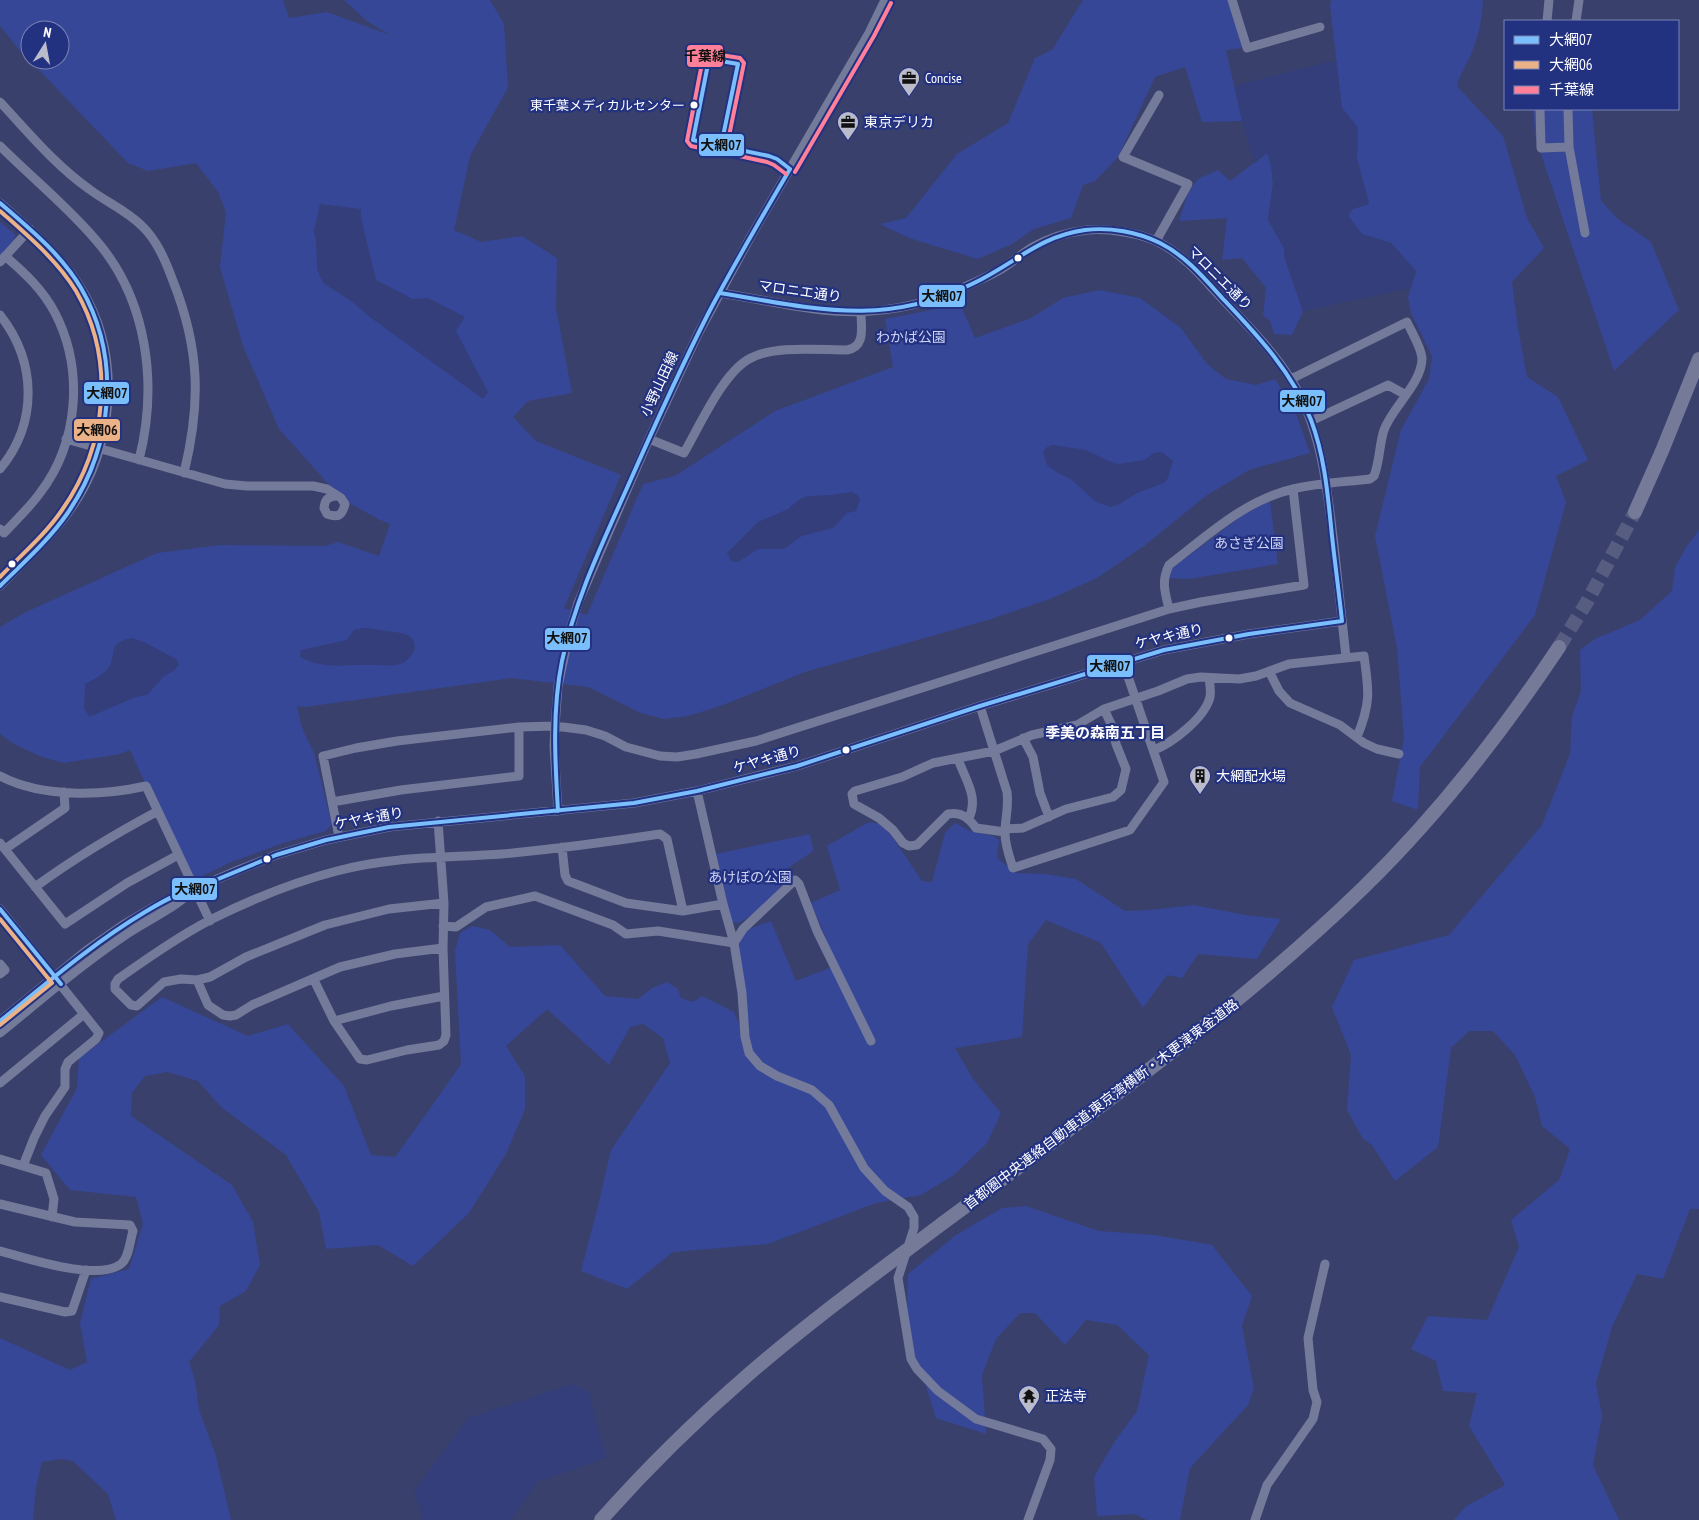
<svg xmlns="http://www.w3.org/2000/svg" width="1699" height="1520" font-family="'PT Sans Narrow','Noto Sans JP',sans-serif">
  <style>
    .green { fill: #374798; fill-rule: evenodd }
    .water { fill: #343e7a }
    .lines { fill: none; stroke-linecap: round; stroke-linejoin: round }
    .highway-tunnel { stroke: #575d81; stroke-width: 14; stroke-dasharray: 14 7; stroke-linecap: butt }
    .minor { stroke: #747a99; stroke-width: 9 }
    .highway { stroke: #757a99; stroke-width: 14 }
    .highway-bridge { stroke: #757a99; stroke-width: 14 }
    .bus-1-casing { stroke: #233181; stroke-width: 8 }
    .bus-2-casing { stroke: #233181; stroke-width: 8 }
    .bus-3-casing { stroke: #233181; stroke-width: 8 }
    .bus-1 { stroke: #7abffc; stroke-width: 4 }
    .bus-2 { stroke: #ebb288; stroke-width: 4 }
    .bus-3 { stroke: #ff8098; stroke-width: 4 }
    .bus-dot { fill: #fff; stroke: #233181; stroke-width: 2 }
    .labels { text-anchor: middle; dominant-baseline: central; stroke-width: 4.5; stroke-linejoin: round; paint-order: stroke }
    .bus-label { font-size: 13px; fill: #fff; stroke: #233181; text-anchor: end }
    .poi-label { font-size: 14px; fill: #fff; stroke: #233181; text-anchor: start }
    .street-label { font-size: 14px; fill: #fff; stroke: #233181 }
    .park-label { font-size: 14px; fill: #ced4f6; stroke: #233181 }
    .neighbourhood-label { font-size: 15px; font-weight: bold; fill: #fff; stroke: #233181 }
    .line-badge { stroke: #233181; stroke-width: 2 }
    .pale-badge-label { font-size: 14px; text-anchor: middle; font-weight: bold; fill: #111 }
  </style>
  <rect width="100%" height="100%" fill="#39406b"/>
  <path class="green" d="M0,0H283L289,18L327,12L390,35L367,21L344,0H490L504,24L508,87L470,156L454,230L481,242L522,236L557,258L556,308L572,393L528,401L513,417L536,441L621,475L564,608L587,615L643,484L675,476L775,411L893,367L885,319L936,309L959,301L975,338L1031,318L1063,298L1099,290L1140,298L1181,328L1207,364L1226,379L1256,385L1275,379L1296,414L1310,453L1249,470L1207,495L1144,546L1097,578L1050,599L988,620L805,672L723,705L688,716L664,719L641,713L588,687L511,678L305,707L297,706L302,728L314,753L332,824L326,831L283,843L229,863L200,877L192,876L149,782L145,783L130,750L120,754L64,763L42,757L14,744L0,734V627L26,612L157,553L221,545L325,546L338,542L379,556L390,524L378,519L351,504L331,487L279,429L243,346L220,267L226,212L218,192L196,163L148,171L128,163L16,46L0,26ZM30,30H60V60H30Z
    M1083,0H1228L1242,48L1226,50L1242,121L1202,122L1185,67L1155,77L1118,157L1095,181L1083,185L1071,218L1034,229L1012,244L978,259L909,238L880,224L906,218L957,154L1008,123L1035,58L1052,50Z
    M1331,0H1483C1482,19 1479,36 1471,54C1467,65 1459,75 1457,86L1503,136L1527,218L1544,248L1512,282L1518,328L1527,377L1558,397L1588,460L1556,476L1566,502L1535,615L1420,767L1418,810L1392,801L1404,739L1397,648L1375,536L1401,430L1429,379L1432,356L1411,313L1408,297L1416,271L1391,243L1362,234L1348,216L1352,209L1369,204L1357,158L1358,128L1342,108L1330,6Z
    M1533,109H1592L1601,201L1618,219L1651,242L1679,310L1614,371L1535,136Z
    M1267,153L1271,164L1273,184L1268,220L1284,248V256L1303,311L1292,335L1274,334L1270,321L1263,315L1266,288L1242,258L1222,260L1227,218L1179,221L1188,193L1198,179L1218,170L1230,181Z
    M0,222L15,234L14,240L0,255Z
    M1270,501L1278,564L1189,579L1167,578L1169,572L1176,565L1243,515Z
    M1699,530V1209H1690L1663,1279L1637,1274L1612,1327L1596,1383L1602,1416L1593,1465L1619,1520H1454L1465,1507L1505,1485L1469,1426L1477,1393L1443,1391L1436,1361L1411,1349L1428,1316L1487,1320L1519,1247L1511,1220L1559,1180L1570,1149L1542,1126L1535,1097L1515,1055L1493,1031H1469L1451,1048L1438,1147L1395,1181L1372,1145L1363,1139L1347,1110L1351,1055L1332,1007L1354,960L1449,935L1542,825L1570,754L1572,716L1581,691L1580,650L1595,639L1640,620L1672,591L1675,567L1687,546Z
    M869,822L880,824L891,835L922,881L932,882L945,833L955,823L970,831L993,836L999,840L997,858L1016,873L1046,874L1076,879L1125,911L1149,910L1194,905L1245,915L1281,919L1257,959L1198,954L1182,978L1167,975L1143,1008L1101,943L1046,920L1028,944L1022,1037L955,1048L973,1079L1001,1113L987,1143L954,1175L921,1195L876,1203L768,1244L673,1252L627,1289L581,1271L599,1202L611,1150L670,1063L663,1038L643,1024L630,1027L609,1065L547,1009L506,1046L525,1076V1109L506,1154L469,1213L413,1266L378,1245L326,1249L319,1212L286,1155L221,1107L198,1081L167,1072L145,1076L132,1093L131,1116L232,1185L253,1222L260,1265L246,1291L220,1306L219,1325L189,1362L195,1380L199,1410L216,1456L231,1520H116L108,1494L73,1461L60,1459L42,1462L36,1487L33,1520H0V1338L70,1370L87,1362L80,1323L91,1279L129,1269L143,1224L136,1197L70,1190L41,1155L77,1088L79,1058L162,997L248,1036L288,1024L344,1086L371,1155L395,1157L434,1103L461,1064L455,951L460,933L472,926L490,930L510,947L560,945L605,996L638,999L652,988L667,982L678,989L681,998L693,1002L702,996L734,1012L747,1041L737,949L746,930L771,921L796,981L837,965L811,903L840,890L827,846Z
    M810,834L813,849L812,852L788,868L791,876C775,893 759,912 739,923L731,922L716,854Z
    M1026,1206L1099,1231L1155,1235L1212,1245L1252,1296L1242,1326L1254,1388L1248,1405L1190,1468L1180,1520H1147L1135,1514L1097,1516L1094,1477L1113,1444L1137,1411L1149,1355L1117,1325L1086,1320L1065,1345L1035,1313H1020L996,1339L982,1375L986,1434L936,1418L921,1370L906,1343L908,1274L956,1235L1002,1208Z"/>
  <path class="water" d="M1336,60L1342,108L1358,128L1357,158L1369,204L1353,209L1348,216L1362,234L1391,243L1416,272L1411,288L1303,311L1284,256V248L1268,220L1273,184L1271,164L1267,153L1255,163L1242,121L1234,86Z
    M320,204L361,209V218L376,280L413,299L428,298L465,317L456,331L488,392L483,399L367,315L354,303L323,283L317,269L316,240L314,231Z
    M1053,445L1086,450L1109,461L1118,464L1144,460L1154,453L1162,452L1173,461L1168,478L1164,483L1137,493L1118,505L1110,507L1095,501L1072,480L1056,472L1047,465L1043,453L1047,447Z
    M852,492L858,495L860,500L856,511L847,513L833,528L802,536L784,549H758L738,562L731,561L727,553L758,522L788,509L800,499L808,496L831,495Z
    M364,628C372,628 378,630 385,631C398,633 415,631 415,649C412,654 408,661 403,663C390,668 378,664 364,665C337,665 325,669 300,657L301,650L347,640L354,630Z
    M132,638L144,642L176,659L179,664L175,670L163,677L147,695L136,697L89,717L84,708L85,684C92,680 105,674 109,667C118,651 106,643 132,638Z
    M573,1384L589,1392L606,1458L537,1482L511,1520H423L414,1491L468,1418Z"/>
  <g class="lines">
    <path class="highway-tunnel" d="M1559,647L1587,602L1635,512"/>
    <path class="minor" d="M1232,0L1247,48L1320,27
      M1547,21L1549,0
      M1576,21L1579,0
      M0,102C28,132 55,165 89,189C106,202 126,210 142,226C157,240 166,262 173,281C200,349 201,403 184,473
      M1540,109L1541,148L1569,147
      M1568,109L1569,147L1585,233
      M0,146C31,177 66,205 95,239C148,299 158,385 139,460
      M0,203C26,226 63,258 81,288C123,357 115,450 67,514C48,540 22,563 0,586
      M1156,241L1188,184L1123,157L1159,95
      M0,262L30,229
      M720,293C754,298 788,306 822,310C874,316 926,306 973,283C984,278 996,273 1006,266C1015,260 1024,252 1033,247C1049,238 1069,232 1087,230C1108,228 1141,233 1160,243C1181,254 1198,272 1213,289C1240,318 1269,345 1290,378C1322,428 1327,488 1334,545C1338,583 1342,620 1346,657
      M0,315C37,362 38,423 0,469
      M1311,421L1388,385L1406,395
      M66,439L225,484L247,486H313L327,489L341,498L345,504C342,516 338,518 327,514L324,508C325,500 327,497 336,496
      M649,439L684,453C699,427 723,373 749,359C773,345 819,350 847,350C866,346 861,328 861,312
      M0,529L4,533C16,520 30,507 40,493C79,442 84,369 55,313C43,290 25,273 5,256
      M1169,609C1165,592 1161,582 1169,565C1207,536 1245,500 1293,489C1318,483 1345,482 1370,479L1374,476C1380,461 1379,445 1384,430C1392,407 1422,384 1422,358C1421,347 1412,333 1407,322L1291,379
      M1269,671L1279,691L1290,703L1340,725L1364,743L1377,749L1399,754
      M980,706L1007,792C1009,808 1005,818 1005,833C1005,845 1009,856 1013,868L1130,830L1164,782L1123,662
      M1023,738L1033,757L1040,793L1049,817
      M1154,750C1172,743 1205,718 1210,697C1211,691 1210,684 1209,678
      M958,759C965,779 979,797 969,818
      M0,776C42,798 102,796 146,786L210,921
      M697,791L723,904L734,943L742,993L745,1037L749,1053L760,1066L777,1076L812,1090L829,1105L864,1168L885,1191L908,1207L914,1217V1228L898,1278L911,1359L917,1369L938,1391L976,1419L1043,1439L1051,1449L1050,1460L1028,1520
      M332,802L401,790L519,776V727
      M558,811L554,746L555,726L558,686L569,634L578,603L649,439L698,334L751,236L869,33L885,0
      M1005,829L1023,828L1066,809L1113,797L1121,790L1126,769L1116,744L1111,724L1104,709
      M1005,832L976,828C968,817 961,812 948,814L917,845L909,846L903,843L893,830L879,818L854,804L852,794L855,791L902,777L933,763L994,751L1032,735L1077,725L1104,709L1158,691L1187,679L1201,677L1239,679L1256,676L1289,664L1364,656C1369,691 1371,703 1357,737
      M339,837L323,756L356,748L397,741L519,727L555,726L586,730L605,736L626,747L660,756L677,757L696,754L756,741L1169,609L1201,602L1304,585L1293,489
      M0,843L65,924L127,883L178,855
      M562,847L565,875L568,881L626,903L683,911L723,904
      M5,849L65,808L64,792
      M35,887C76,857 113,835 158,811
      M444,903L389,909L325,925L246,957L210,977L197,980L181,979L164,982L137,1006L131,1005L115,989V984L118,979C148,958 178,937 210,920C250,900 294,882 337,871C391,856 447,858 502,854C555,849 608,842 660,834L667,839L683,911
      M0,909L99,1033L96,1039L68,1062L65,1069V1087L45,1116L34,1138L23,1166
      M443,926L456,927L486,907L535,896L613,925L626,934L658,931L734,943L743,929L795,880L799,884L817,931L871,1041
      M0,964L5,970L0,974
      M197,980L208,1005L223,1015L230,1016L236,1015L252,1005L340,967L395,954L443,948
      M314,980L334,1021L360,1059L367,1060L407,1050L439,1045L444,1041L446,1035L443,948L444,903L438,821
      M0,1021L87,950L123,925L152,908L185,891L194,889L241,869L276,855L326,840L389,827L634,803L697,791L797,766L980,706L1164,650L1249,634L1342,621
      M334,1021L391,1006L444,996
      M0,1033C42,999 82,964 127,934C149,919 176,908 194,889
      M0,1083L84,1014
      M0,1159L46,1173L54,1199L52,1217
      M0,1204L75,1222L130,1225L133,1231C130,1240 129,1258 121,1264C97,1282 27,1258 0,1251
      M0,1297L65,1312L72,1311L86,1270
      M1255,1520L1267,1485L1313,1419L1317,1402L1313,1390L1308,1338L1325,1264"/>
    <path class="highway" d="M1635,512L1662,451L1699,359
      M943,1223C1087,1116 1234,1013 1363,888C1437,816 1501,734 1559,647"/>
    <path class="highway-bridge" d="M601,1520C647,1468 697,1419 749,1374C811,1320 878,1272 943,1223"/>
    <g class="bus-1-casing">
      <path id="bus-1" d="M709,59L738,64L721,146L693,140Z
        M721,146L769,156L777,159L790,169
        M0,203C29,228 61,254 81,288C122,359 113,447 67,514C48,541 23,563 0,586
        M720,293C813,308 882,328 972,284C1013,265 1039,236 1085,230C1110,227 1138,232 1160,243C1186,256 1205,279 1224,300C1258,336 1293,373 1311,420C1325,457 1328,497 1332,536C1335,564 1339,592 1342,621
        M558,811C555,761 552,710 562,661C575,600 602,544 627,488C653,429 679,371 708,314C734,264 762,217 790,169
        M0,909L61,984
        M0,1021C47,983 93,943 145,912C160,903 177,893 194,889L276,855L326,840L389,827L634,803L697,791L797,766L980,706L1164,650L1249,634L1342,621"/>
    </g>
    <g class="bus-2-casing">
      <path id="bus-2" d="M0,211C27,235 57,260 76,291C116,360 107,446 62,510C45,535 21,555 0,577
        M0,919L52,983L0,1025"/>
    </g>
    <g class="bus-3-casing">
      <path id="bus-3" d="M719,152L691,146L687,141L703,58L708,53L740,58L744,63L728,141
        M721,152L767,162L774,165L786,174
        M795,172L874,36L891,3"/>
    </g>
    <use href="#bus-1" class="bus-1"/>
    <use href="#bus-2" class="bus-2"/>
    <use href="#bus-3" class="bus-3"/>
  </g>
  <defs>
    <g id="office-pin" transform="scale(1.125)"><path d="M0 17L-7.5 6A9.5 9.5 0 1 1 7.5 6Z" fill="#babccb" stroke="#233181"/><path d="M-6-3h4V-5.5h4V-3h4V5H-6ZM-1-4.5V-3h2v-1.5ZM-6 0V1H6V0Z" fill="#111"/></g>
    <g id="building-pin" transform="scale(1.125)"><path d="M0 17L-7.5 6A9.5 9.5 0 1 1 7.5 6Z" fill="#babccb" stroke="#233181"/><path d="M-4-6H4V6H1V3H-1V6H-4ZM-2.5-4.3h1.7v1.8h-1.7ZM.8-4.3h1.7v1.8H.8ZM-2.5-1h1.7V.8h-1.7ZM.8-1h1.7V.8H.8Z" fill="#111"/></g>
    <g id="temple-pin" transform="scale(1.125)"><path d="M0 17L-7.5 6A9.5 9.5 0 1 1 7.5 6Z" fill="#babccb" stroke="#233181"/><path d="M0-6L5-2H3V0L6.5 2.5H4V6H1.5V3h-3V6H-4V2.5H-6.5L-3 0V-2H-5Z" fill="#111"/></g>
  </defs>
  <g fill-rule="evenodd">
    <use href="#office-pin" x="909" y="78"/>
    <use href="#office-pin" x="848" y="122"/>
    <use href="#building-pin" x="1200" y="776"/>
    <use href="#temple-pin" x="1029" y="1396"/>
  </g>
  <g class="bus-dot">
    <circle cx="694" cy="105" r="4.5"/>
    <circle cx="1018" cy="258" r="4.5"/>
    <circle cx="12" cy="564" r="4.5"/>
    <circle cx="1229" cy="638" r="4.5"/>
    <circle cx="846" cy="750" r="4.5"/>
    <circle cx="267" cy="859" r="4.5"/>
  </g>
  <g class="labels">
    <g class="bus-label">
      <text x="685" y="105">東千葉メディカルセンター</text>
    </g>
    <g class="poi-label">
      <text x="925" y="78">Concise</text>
      <text x="864" y="122">東京デリカ</text>
      <text x="1216" y="776">大網配水場</text>
      <text x="1045" y="1396">正法寺</text>
    </g>
    <g class="street-label">
      <text transform="translate(1220 278) rotate(45)">マロニエ通り</text>
      <text transform="translate(800 291) rotate(8)">マロニエ通り</text>
      <text transform="translate(659 384) rotate(-65)">小野山田線</text>
      <text transform="translate(1169 636) rotate(-13)">ケヤキ通り</text>
      <text transform="translate(767 759) rotate(-15)">ケヤキ通り</text>
      <text transform="translate(369 818) rotate(-10)">ケヤキ通り</text>
      <text transform="translate(1101 1104) rotate(-37)">首都圏中央連絡自動車道;東京湾横断・木更津東金道路</text>
    </g>
    <g class="park-label">
      <text x="911" y="337">わかば公園</text>
      <text x="1249" y="543">あさぎ公園</text>
      <text x="750" y="877">あけぼの公園</text>
    </g>
    <g class="neighbourhood-label">
      <text x="1105" y="732">季美の森南五丁目</text>
    </g>
  </g>
  <g class="line-badge">
    <rect x="686" y="44" width="38" height="24" rx="5" fill="#ff8098"/>
    <rect x="698" y="133" width="47" height="24" rx="5" fill="#7abffc"/>
    <rect x="918" y="284" width="48" height="24" rx="5" fill="#7abffc"/>
    <rect x="83" y="381" width="47" height="24" rx="5" fill="#7abffc"/>
    <rect x="1279" y="389" width="47" height="24" rx="5" fill="#7abffc"/>
    <rect x="73" y="418" width="48" height="24" rx="5" fill="#ebb288"/>
    <rect x="544" y="627" width="47" height="24" rx="5" fill="#7abffc"/>
    <rect x="1086" y="654" width="48" height="24" rx="5" fill="#7abffc"/>
    <rect x="171" y="877" width="47" height="24" rx="5" fill="#7abffc"/>
  </g>
  <g class="pale-badge-label">
    <text x="705" y="61">千葉線</text>
    <text x="721" y="150">大網07</text>
    <text x="942" y="301">大網07</text>
    <text x="107" y="398">大網07</text>
    <text x="1302" y="406">大網07</text>
    <text x="97" y="435">大網06</text>
    <text x="567" y="643">大網07</text>
    <text x="1110" y="671">大網07</text>
    <text x="195" y="894">大網07</text>
  </g>
  <rect x="1504" y="20" width="175" height="90" fill="#233181" stroke="#7b83b3"/>
  <rect x="1514" y="36" width="25" height="8" fill="#7abffc" stroke="#7b83b3"/>
  <text x="1549" y="45" font-size="15" fill="#ffffff">大網07</text>
  <rect x="1514" y="61" width="25" height="8" fill="#ebb288" stroke="#7b83b3"/>
  <text x="1549" y="70" font-size="15" fill="#ffffff">大網06</text>
  <rect x="1514" y="86" width="25" height="8" fill="#ff8098" stroke="#7b83b3"/>
  <text x="1549" y="95" font-size="15" fill="#ffffff">千葉線</text>
  <g transform="translate(45 45) rotate(11)"><circle r="24" fill="#233181" stroke="#7b83b3"/>
  <path d="M0-4L9 19L0 12L-9 19Z" fill="#babccb"/>
  <text y="-8" font-size="14" font-weight="bold" text-anchor="middle" fill="#ffffff">N</text>
  </g>
</svg>
